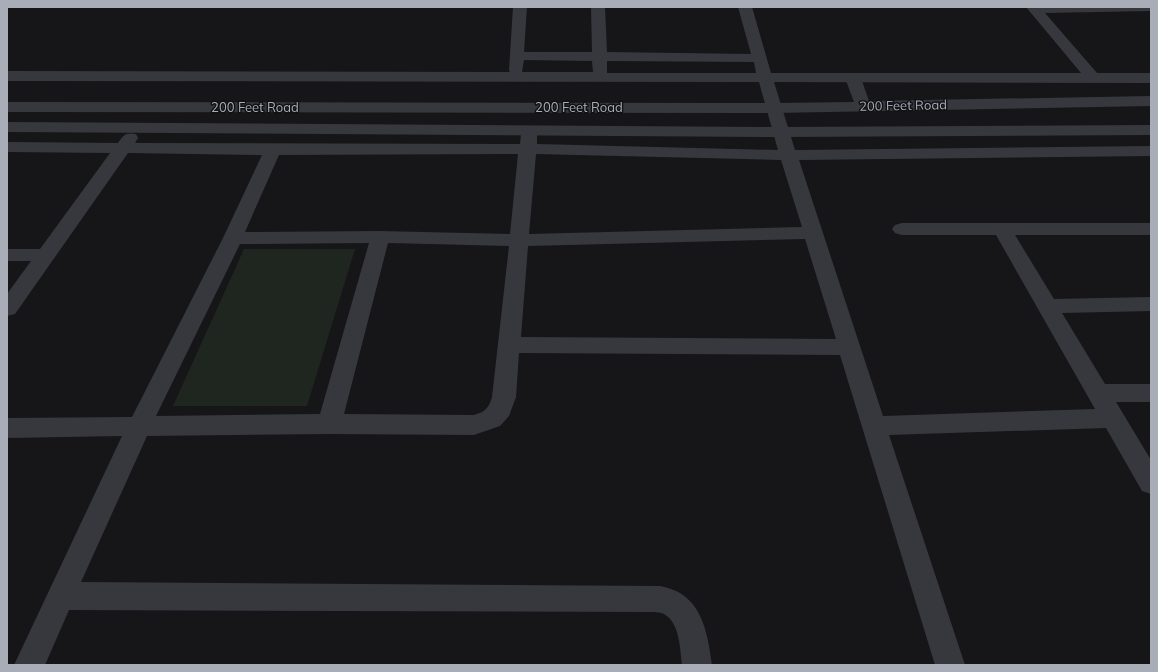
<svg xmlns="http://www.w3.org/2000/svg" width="1158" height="672" font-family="Mulish,sans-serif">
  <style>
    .green { fill: #1e261f }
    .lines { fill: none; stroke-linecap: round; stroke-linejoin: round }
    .minor { fill: #37383d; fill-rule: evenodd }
    .tertiary { fill: #37383d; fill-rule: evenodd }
    .labels { text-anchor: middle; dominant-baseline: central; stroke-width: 3; stroke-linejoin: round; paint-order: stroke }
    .far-street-label { font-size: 13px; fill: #a8adb8; stroke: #111113 }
  </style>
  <rect width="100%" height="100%" fill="#161618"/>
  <path class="green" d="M244,249H355L307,406H173Z"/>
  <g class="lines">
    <path class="minor" d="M513,7H527L524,52H592L591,7H605L607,52L751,54L738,7H752L771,73H1081L1026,7H1151V11L1045,13L1097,73H1151V83L774,82L795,150L1151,146V156L799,160L883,416L1095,409L996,235H902L895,233L892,229L895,225L902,223H1151V235H1015L1054,299L1151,297V311L1062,313L1105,384H1151V402H1116L1151,460V494L1142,491L1106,428L889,435L965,665H935L840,355L519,353L516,397L509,416L500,426L474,435L329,434L147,436L81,582L660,586C701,593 707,629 712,665H682C680,649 680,623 664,614C660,612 653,612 648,612L69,610L45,665H14L122,436L7,438V418L132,417L223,238L262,155L128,153L15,314L7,316V294L31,261H7V249H40L110,153L7,152V142L118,143C123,135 126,132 136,134L138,138L135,143L520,144L521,134L523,130L529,129L535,130L537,134V144L778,150L759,82L7,81V71L510,72L509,70ZM524,60L592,61L593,72H522ZM607,61L754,62L756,73H607ZM518,154L510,234L380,231L245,232L279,155ZM536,154L781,160L802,227L529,234ZM805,239L836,339L521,337L528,246ZM369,243L320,414L156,416L240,244ZM388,243L509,246L492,397C489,408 485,412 474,415L344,414Z"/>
    <path class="tertiary" d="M853,73L858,75L861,78L869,101L1151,96V106L774,113L7,112V102L774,103L854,102L845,78L848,75Z
      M7,122L781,127L1151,125V135L781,137L7,132Z"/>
  </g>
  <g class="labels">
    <g class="far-street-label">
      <text transform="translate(903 105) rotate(-1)">200 Feet Road</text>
      <text x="255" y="107">200 Feet Road</text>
      <text x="579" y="107">200 Feet Road</text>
    </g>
  </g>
  <rect width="1158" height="672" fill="none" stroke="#a8adb8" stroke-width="16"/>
</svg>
